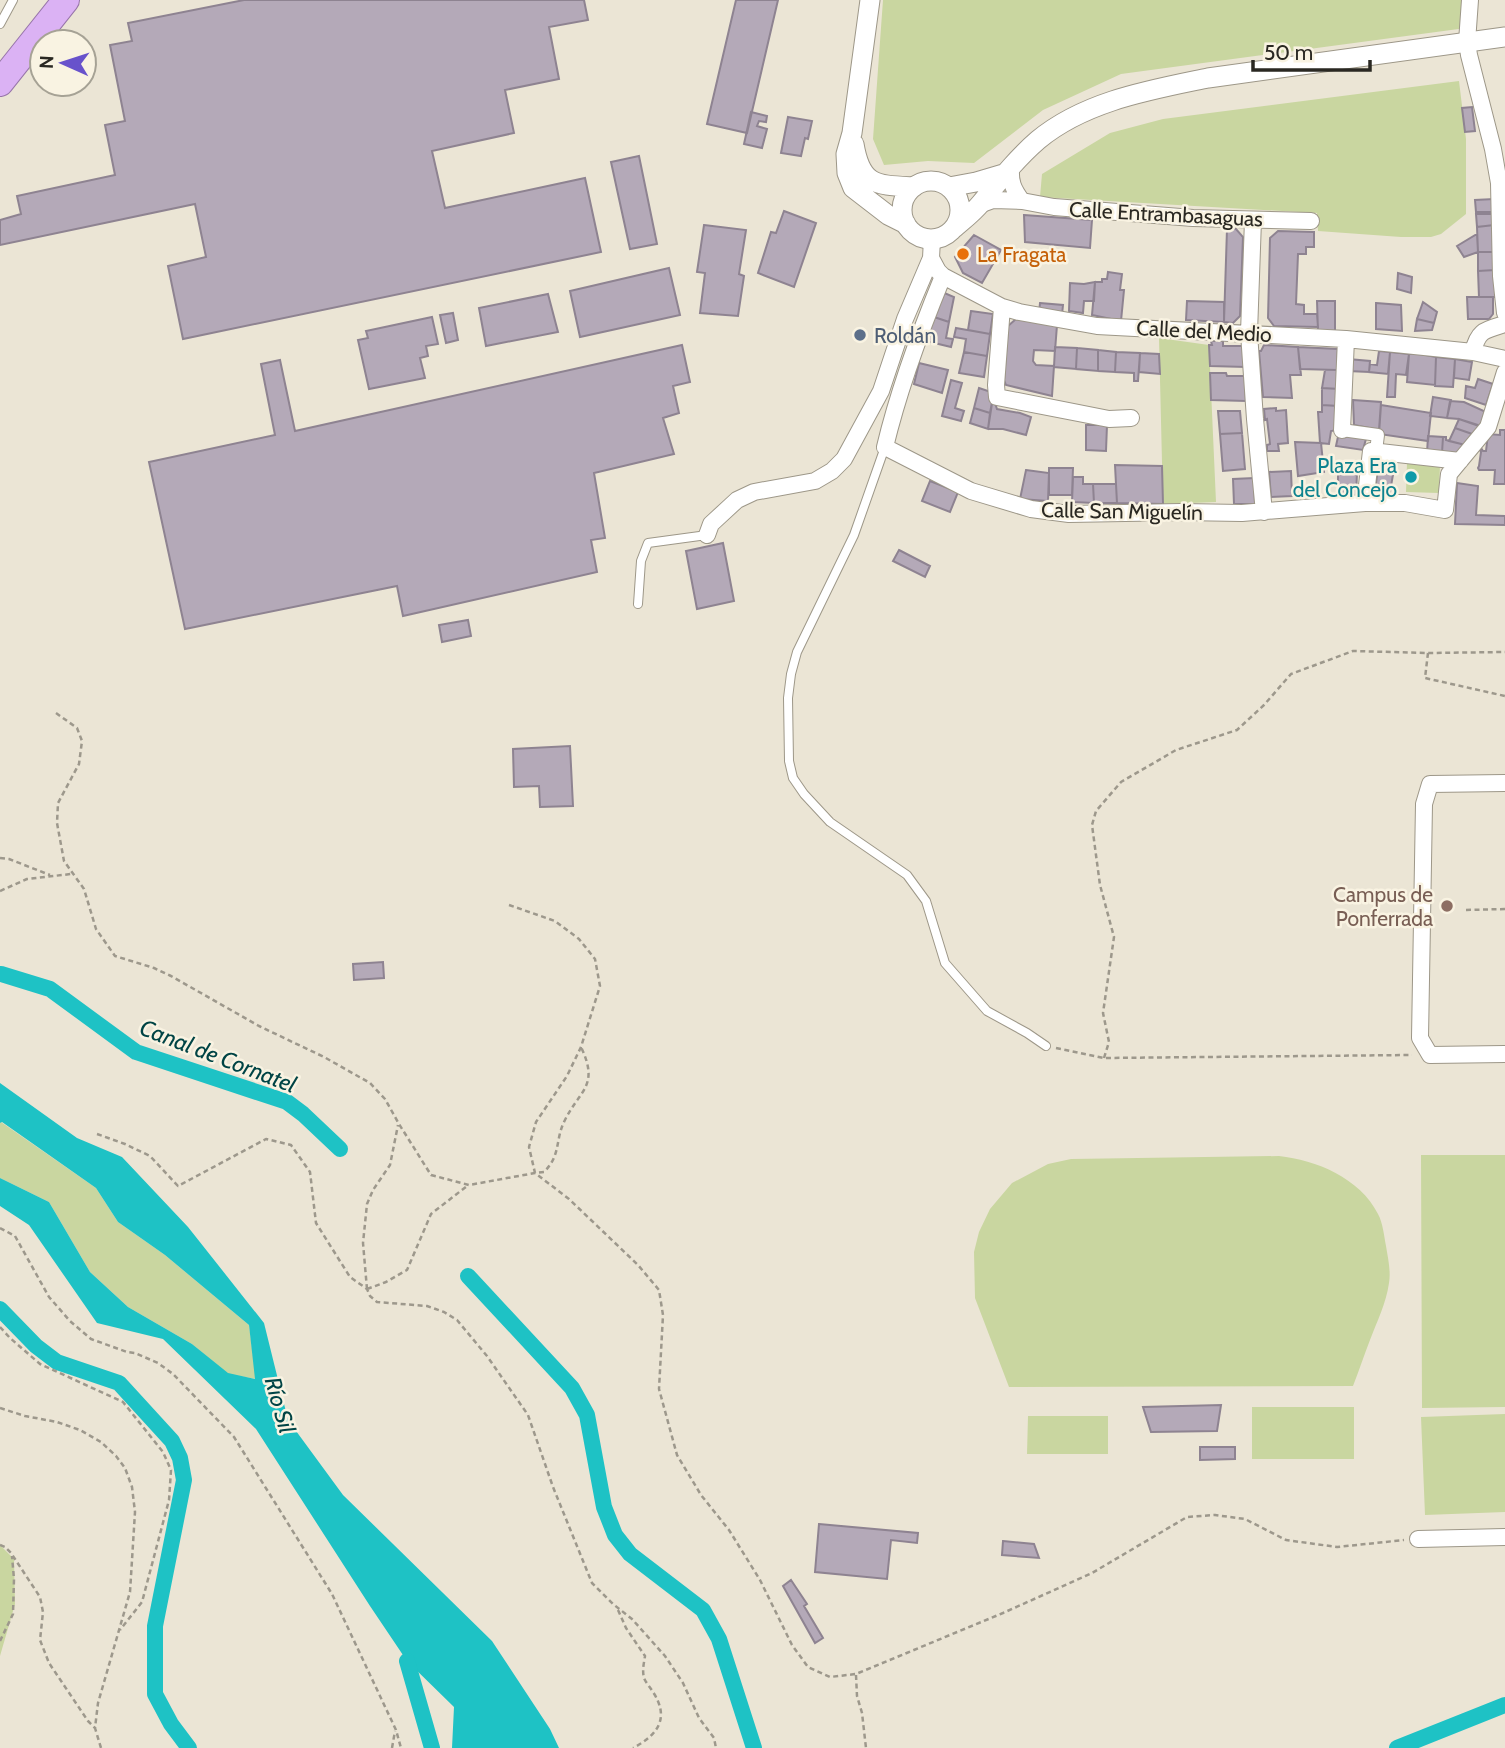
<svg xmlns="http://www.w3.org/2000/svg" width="1505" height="1748" font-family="Cabin,sans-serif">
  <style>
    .green { fill: #c9d6a0 }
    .water { fill: #1ec2c5 }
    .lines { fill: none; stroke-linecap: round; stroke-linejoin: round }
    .canal { stroke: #1ec2c5; stroke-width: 16 }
    .building { fill: #b4a9b8; stroke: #8e8391; stroke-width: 2 }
    .service-casing { stroke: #9d9788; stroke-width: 10 }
    .pedestrian-casing { stroke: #9d9788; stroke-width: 14 }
    .minor-casing { stroke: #9d9788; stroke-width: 18 }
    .tertiary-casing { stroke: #9d9788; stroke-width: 21 }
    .trunk-casing { stroke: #9775a9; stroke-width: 28 }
    .path { stroke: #9d988c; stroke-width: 2.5; stroke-dasharray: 5 3.5; stroke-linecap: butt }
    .service { stroke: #fff; stroke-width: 8 }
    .pedestrian { stroke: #fff; stroke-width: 12 }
    .minor { stroke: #fff; stroke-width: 16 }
    .tertiary { stroke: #fff; stroke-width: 19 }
    .trunk { stroke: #dbb2f4; stroke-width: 26 }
    .food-dot { fill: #e8710a; stroke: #f9f3e2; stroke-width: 2.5 }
    .service-dot { fill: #5c6f8a; stroke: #f9f3e2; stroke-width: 2.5 }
    .culture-dot { fill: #0f9aa8; stroke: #f9f3e2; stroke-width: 2.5 }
    .education-dot { fill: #8d6e63; stroke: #f9f3e2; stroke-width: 2.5 }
    .labels { text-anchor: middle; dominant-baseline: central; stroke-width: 5; stroke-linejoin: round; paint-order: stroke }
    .street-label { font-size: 21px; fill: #2a2822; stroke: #f9f3e2 }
    .food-label { font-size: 21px; fill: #c56008; stroke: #f9f3e2; text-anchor: start }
    .service-label { font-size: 21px; fill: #4e5e75; stroke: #f9f3e2; text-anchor: start }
    .culture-label { font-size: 21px; fill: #0d838f; stroke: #f9f3e2; text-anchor: end }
    .education-label { font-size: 21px; fill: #785e54; stroke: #f9f3e2; text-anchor: end }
    .water-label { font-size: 23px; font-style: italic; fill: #004445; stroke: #f9f3e2 }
  </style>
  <rect width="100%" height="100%" fill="#ebe5d5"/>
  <path class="green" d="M883,0H1468L1466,28L1121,74L1043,110L974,163L928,161L884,165L873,139Z
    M1459,81L1466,139V214L1441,234L1431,237H1401L1318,231L1317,213L1040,197L1042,174L1110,133L1163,119Z
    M1159,338L1209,345L1216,502L1163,504Z
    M1407,463L1440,465L1439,493L1406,492Z
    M1,1122L96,1188L118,1222L165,1255L249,1325L256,1379L228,1374L192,1344L128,1307L90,1272L49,1202L0,1178V1123Z
    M1421,1155H1505V1407L1422,1408Z
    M1279,1156C1316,1160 1360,1178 1378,1214C1383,1223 1384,1236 1386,1246C1388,1258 1391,1271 1389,1283C1386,1304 1377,1321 1370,1340C1364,1355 1359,1371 1353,1386L1009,1387L975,1298L974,1252L979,1232L990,1209L1012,1183L1048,1164L1071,1159Z
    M1252,1407H1354V1459H1252Z
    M1505,1414V1512L1425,1515L1421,1417Z
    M1028,1416H1108V1454H1027Z
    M0,1545L14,1559L15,1604L0,1656Z"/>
  <path class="water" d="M0,1083L77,1138L122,1157L188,1227L264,1323L288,1420L343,1495L492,1641L550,1729L559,1748H452L454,1707L407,1661L370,1606L256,1429L163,1339L97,1323L29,1225L0,1206V1178L49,1202L90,1272L128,1307L192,1344L228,1373L255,1379L249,1325L165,1255L118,1222L96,1188L2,1122L0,1123Z"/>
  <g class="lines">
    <path class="canal" d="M1,974L50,989L136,1052L287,1102L303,1114L340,1149
      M468,1276L572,1388L587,1415L604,1507L615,1535L630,1554L703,1610L719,1639L754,1748
      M0,1309L36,1346L57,1362L119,1383L172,1441L180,1458L184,1480L155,1626V1694L171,1724L189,1748
      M407,1661L432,1748
      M1397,1748L1505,1705"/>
  </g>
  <path class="building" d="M244,0H584L588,20L549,27L559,79L505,90L514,133L432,151L445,208L585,178L601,252L183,339L168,266L206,257L195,204L0,245V220L21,214L17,196L115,175L105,125L125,121L110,45L132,41L128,23Z
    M736,0H778L747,133L707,124Z
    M1472,107L1475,131L1465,132L1462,108Z
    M751,112L767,116L766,122L759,121L757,126L767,129L762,148L744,144Z
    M788,117L812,121L808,139L805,138L801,156L781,153Z
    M639,156L657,244L630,249L611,162Z
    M1494,199V212H1476L1475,200Z
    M784,211L816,223L794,287L758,273L771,232L776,233Z
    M1476,214H1494V225L1477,227Z
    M1024,215L1092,220L1090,248L1025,242Z
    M704,225L746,230L739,274L744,276L738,316L700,313L705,273L697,272Z
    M1494,225L1495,252H1478L1477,227Z
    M1227,229H1236L1243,237L1240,316L1233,323L1224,322Z
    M1278,231L1314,232V247H1306V254H1298L1296,304L1304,305V314H1317L1318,327L1274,326L1268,318L1270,238Z
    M1477,234L1478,252L1464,257L1457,246Z
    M974,235L1001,250L982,283L963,273L955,257Z
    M1478,252H1495V270L1478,271Z
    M669,268L680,315L580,337L570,291Z
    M1495,270V297H1479L1478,271Z
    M1108,272L1122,274L1120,290H1124L1121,321L1092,315L1095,282H1102V279H1107Z
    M1398,273L1412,277L1411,293L1397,289Z
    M1095,282L1094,301H1084L1083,313L1069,311L1070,283L1084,284Z
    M942,292L954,297L949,322L934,317Z
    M548,294L558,332L486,346L479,308Z
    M1467,297H1493V314L1489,319H1468Z
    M1187,301L1224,302V322L1186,320Z
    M1317,301H1335V333L1318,332Z
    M1423,302L1437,312L1434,323L1417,319Z
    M1040,303L1063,305L1062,315L1039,313Z
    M1376,303L1401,305L1402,331L1376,329Z
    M971,311L993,314L990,334L968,330Z
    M453,313L458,340L446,343L440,315Z
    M432,317L438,344L426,346L428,356L420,358L425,378L369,389L358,340L368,338L366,331Z
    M934,317L949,322L946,338L953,339L951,347L926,341Z
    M1016,319L1057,325L1055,351L1034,350L1033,361L1036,365L1054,366L1052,396L1006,385L1004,380L1008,326Z
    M1417,319L1434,323L1432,330L1415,331Z
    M956,328L990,334L987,356L964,352L966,339L954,337Z
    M1211,341H1223V346H1245L1246,367L1210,366L1209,345H1212Z
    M682,345L690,382L673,386L679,413L663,418L674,454L594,473L605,538L591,540L597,572L403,616L397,586L185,629L149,462L275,435L261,364L280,360L295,431Z
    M1264,345L1298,347L1301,375H1290L1292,398L1263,397L1259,351H1261Z
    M1055,347L1077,348L1076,369L1054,367Z
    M1298,347L1338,349L1337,370L1300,369Z
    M1077,348L1098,350V371L1076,369Z
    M1098,350L1116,352L1115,372L1098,371Z
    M1379,351L1390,352L1388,374L1369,372L1370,364L1377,365Z
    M964,352L987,356L984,377L959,373Z
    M1116,352L1140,353L1138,381H1134V373L1115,372Z
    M1390,352L1409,354L1406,375L1396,374L1395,397H1387Z
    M1140,353L1159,354L1160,374L1139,372Z
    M1415,353L1436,357L1435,385L1407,382L1409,354Z
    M1436,357L1455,359L1453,387L1435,386Z
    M1348,359L1370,361L1369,372L1348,371Z
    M1455,359L1472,362L1469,380L1454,378Z
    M919,363L948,370L942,393L914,384Z
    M1325,370H1337L1339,389L1322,388Z
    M1210,373H1226L1227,376H1245L1246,401L1211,400Z
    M1478,379L1493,384L1486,405L1465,398L1466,386L1475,388Z
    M951,380L962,383L955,408L964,411L961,421L942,416Z
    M979,388L991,392L993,397L990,413L974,408Z
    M1322,388L1339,389L1338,406L1322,405Z
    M993,397L997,409L1020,413L1031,417L1026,435L1003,429H988Z
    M1433,397L1451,400L1447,418L1430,416Z
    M1353,400L1381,402L1379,430L1354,425Z
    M1450,401L1464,402L1486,412L1481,426L1459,419L1447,418Z
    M1322,405L1338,406L1337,430L1331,431L1329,444L1320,443L1318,412H1322Z
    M1381,405L1431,413L1428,441L1379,434Z
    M974,408L990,413L988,429L970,423Z
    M1276,408V411L1286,410L1288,443L1278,444L1279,451H1267V445L1270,444L1267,419L1265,420L1264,409Z
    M1218,411H1240L1242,433L1220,434Z
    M1459,419L1479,426L1475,435L1455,428Z
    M1086,425H1107L1106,451L1086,450Z
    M1455,428L1475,435L1465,445L1449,441Z
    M1500,430H1505V484H1494L1495,470H1479L1478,468L1479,466L1481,452L1480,450L1481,448L1483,451H1486L1488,434L1500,435Z
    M1339,432L1367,435L1363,450L1336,446Z
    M1242,433L1245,469L1223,471L1220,434Z
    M1428,436L1443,437L1442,453H1427Z
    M1443,437H1446V440L1465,445L1462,453H1442Z
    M1295,442L1321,443L1324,472L1298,476Z
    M1379,461L1395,463L1390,492L1375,490Z
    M1115,465L1162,466L1163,504L1117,503Z
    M1049,468H1073L1072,495H1049Z
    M1026,470L1049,473L1048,501L1020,499Z
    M1291,471L1292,496L1271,497L1269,472Z
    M1338,473H1357L1356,495H1338Z
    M1073,477H1083V484H1093L1094,503L1072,502Z
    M1254,478L1255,504H1234L1233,479Z
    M930,481L958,492L950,512L922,501Z
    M1457,483L1478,486L1476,515L1505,516V525L1455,524Z
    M1093,484H1116L1117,503H1094Z
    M723,543L734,601L697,609L686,551Z
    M899,550L930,566L925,577L893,561Z
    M468,620L471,636L442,642L439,625Z
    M570,746L573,806L540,807L539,786L514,787L513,749Z
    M383,962L384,978L354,980L353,964Z
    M1221,1405L1217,1431L1151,1432L1143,1407Z
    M1200,1447H1235V1459L1200,1460Z
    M819,1524L918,1533L917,1543L891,1540L887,1579L815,1572Z
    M1003,1541L1034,1544L1039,1558L1002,1555Z
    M791,1580L807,1604L804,1606L823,1638L815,1643L783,1586Z"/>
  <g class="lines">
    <g class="service-casing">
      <path id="service" d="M0,24L13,0
        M885,447L854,535L797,652L791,674L788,698L789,761L793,778L804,794L830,822L907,875L926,901L945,963L987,1011L1027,1033L1046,1046
        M638,604L641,561L648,543L707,535"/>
    </g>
    <g class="pedestrian-casing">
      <path id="pedestrian" d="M1342,430L1378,435L1376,451"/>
    </g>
    <g class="minor-casing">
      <path id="minor" d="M1470,0L1467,42L1469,55L1493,149L1499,183L1501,276L1505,313
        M1011,167C1010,182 1013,189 1022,201
        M979,205L993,200L1022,201L1054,207L1193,218L1311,221
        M1253,220L1249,333L1255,419L1264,512
        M931,258L938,271L943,276C920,332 899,388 885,447L971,491L1031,509L1069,514L1181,512L1242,513L1365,503
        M943,276L1002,307L1019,312L1097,326L1346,339L1473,352L1505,359
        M1002,307L996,385L997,397L1109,419L1131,418
        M1473,352C1478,330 1485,330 1505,324
        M1342,430L1346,339
        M1460,461L1371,451L1365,503H1405L1445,510L1449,474L1488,427L1505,372
        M707,535L711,524L737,500L754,492L815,481L832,471L844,459L881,391L905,319L931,258L932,239
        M1505,783L1430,784L1424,804L1420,1038L1430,1055L1505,1054
        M1418,1539L1505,1537"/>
    </g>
    <g class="tertiary-casing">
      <path id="tertiary" d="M870,0L852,133L846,154L847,173L853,188L888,215L906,224
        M854,144C861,186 876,185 914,187
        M902 210a29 29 0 1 1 58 0a29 29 0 1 1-58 0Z
        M949,187L976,182L1003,174
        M953,229C962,221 973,213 981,203C999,181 1016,159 1038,140C1085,101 1150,90 1208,78L1505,37"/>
    </g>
    <g class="trunk-casing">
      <path id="trunk" d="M0,83L66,0"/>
    </g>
    <path class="path" d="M1428,653L1425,678L1505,696
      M56,713L77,728L82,741L79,764L58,803L57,823L64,861L84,889L96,929L115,956L154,968L171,976L259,1026L324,1057L370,1083L385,1099L399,1124L431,1175L469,1185L535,1173L569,1199L638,1265L659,1290L663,1315L659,1389L677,1455L701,1495L729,1530L760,1580L792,1645L808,1667L830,1677L856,1674L1003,1613L1092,1573L1187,1517L1215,1515L1245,1519L1286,1540L1337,1547L1404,1540
      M0,858L9,859L50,875
      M0,891L27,879L71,874
      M509,905L555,921L579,939L595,959L600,986L581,1047L567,1076L536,1122L529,1147L535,1173L544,1172C561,1155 555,1141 564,1122C579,1090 600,1087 581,1047
      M1466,910L1505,909
      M1056,1048L1104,1058L1412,1055
      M1104,1058L1109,1042L1103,1013L1114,937L1100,885L1092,825L1096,811L1121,782L1176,750L1237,730L1264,705L1291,674L1353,651L1428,653L1505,652
      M97,1134L125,1144L150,1156L178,1186L266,1139L291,1145L310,1172L316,1223L350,1277L367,1289L370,1296L377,1302L427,1306L444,1312L457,1320L487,1356L528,1415L553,1487L592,1583L613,1604L632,1619L665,1656L683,1683L699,1718L714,1738L716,1748
      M0,1228L15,1236L49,1297L70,1321L91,1339L127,1352L135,1353L158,1363L173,1374L234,1437L332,1594L396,1730L401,1748
      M367,1289L363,1243L367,1204L373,1190L390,1165L398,1125
      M367,1289L386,1282L407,1270L431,1214L467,1186
      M0,1327L10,1338L40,1364L123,1402L163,1452L171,1470L169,1500L142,1602L120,1630
      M0,1408L25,1416L57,1422L80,1430L101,1442L116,1456L125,1468L132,1487L135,1512L130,1592L98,1703L95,1728L101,1748
      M0,1545L5,1547L11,1553L40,1597L43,1612L40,1640L49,1663L88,1721L95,1728
      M618,1610L626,1628L645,1656C644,1663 642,1670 644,1678C646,1683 650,1687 653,1692C670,1718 658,1735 633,1748
      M0,1641L13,1614L14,1579L12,1556
      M856,1675L857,1696L862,1713L866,1748
      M392,1748L395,1731"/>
    <use href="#service" class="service"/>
    <use href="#pedestrian" class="pedestrian"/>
    <use href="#minor" class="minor"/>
    <use href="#tertiary" class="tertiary"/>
    <use href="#trunk" class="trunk"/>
  </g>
  <circle class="food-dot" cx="963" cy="254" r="7"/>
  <circle class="service-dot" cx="860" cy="335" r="7"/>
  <circle class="culture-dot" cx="1411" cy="477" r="7"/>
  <circle class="education-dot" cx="1447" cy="906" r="7"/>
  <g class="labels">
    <g class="street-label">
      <text transform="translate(1166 214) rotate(3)">Calle Entrambasaguas</text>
      <text transform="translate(1204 331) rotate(3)">Calle del Medio</text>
      <text transform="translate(1122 511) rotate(1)">Calle San Miguelín</text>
    </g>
    <g class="food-label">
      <text x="977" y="254">La Fragata</text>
    </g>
    <g class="service-label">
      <text x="874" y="335">Roldán</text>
    </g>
    <g class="culture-label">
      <text x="1397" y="465">Plaza Era<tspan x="1397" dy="24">del Concejo</tspan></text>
    </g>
    <g class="education-label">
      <text x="1433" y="894">Campus de<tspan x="1433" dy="24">Ponferrada</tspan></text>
    </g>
    <g class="water-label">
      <text transform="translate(218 1056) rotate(21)">Canal de Cornatel</text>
      <text transform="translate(280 1405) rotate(74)">Río Sil</text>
    </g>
  </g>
  <g transform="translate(63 63) rotate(273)"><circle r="33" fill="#f9f3e2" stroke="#a6a295" stroke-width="2"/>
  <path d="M0-5L12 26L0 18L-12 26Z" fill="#6852cb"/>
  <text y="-10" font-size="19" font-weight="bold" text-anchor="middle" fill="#2a2822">N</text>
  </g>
  <path d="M1253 60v10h117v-10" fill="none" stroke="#2a2822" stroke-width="3.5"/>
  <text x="1264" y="60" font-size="21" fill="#2a2822" stroke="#f9f3e2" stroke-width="5" paint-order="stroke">50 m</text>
</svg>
